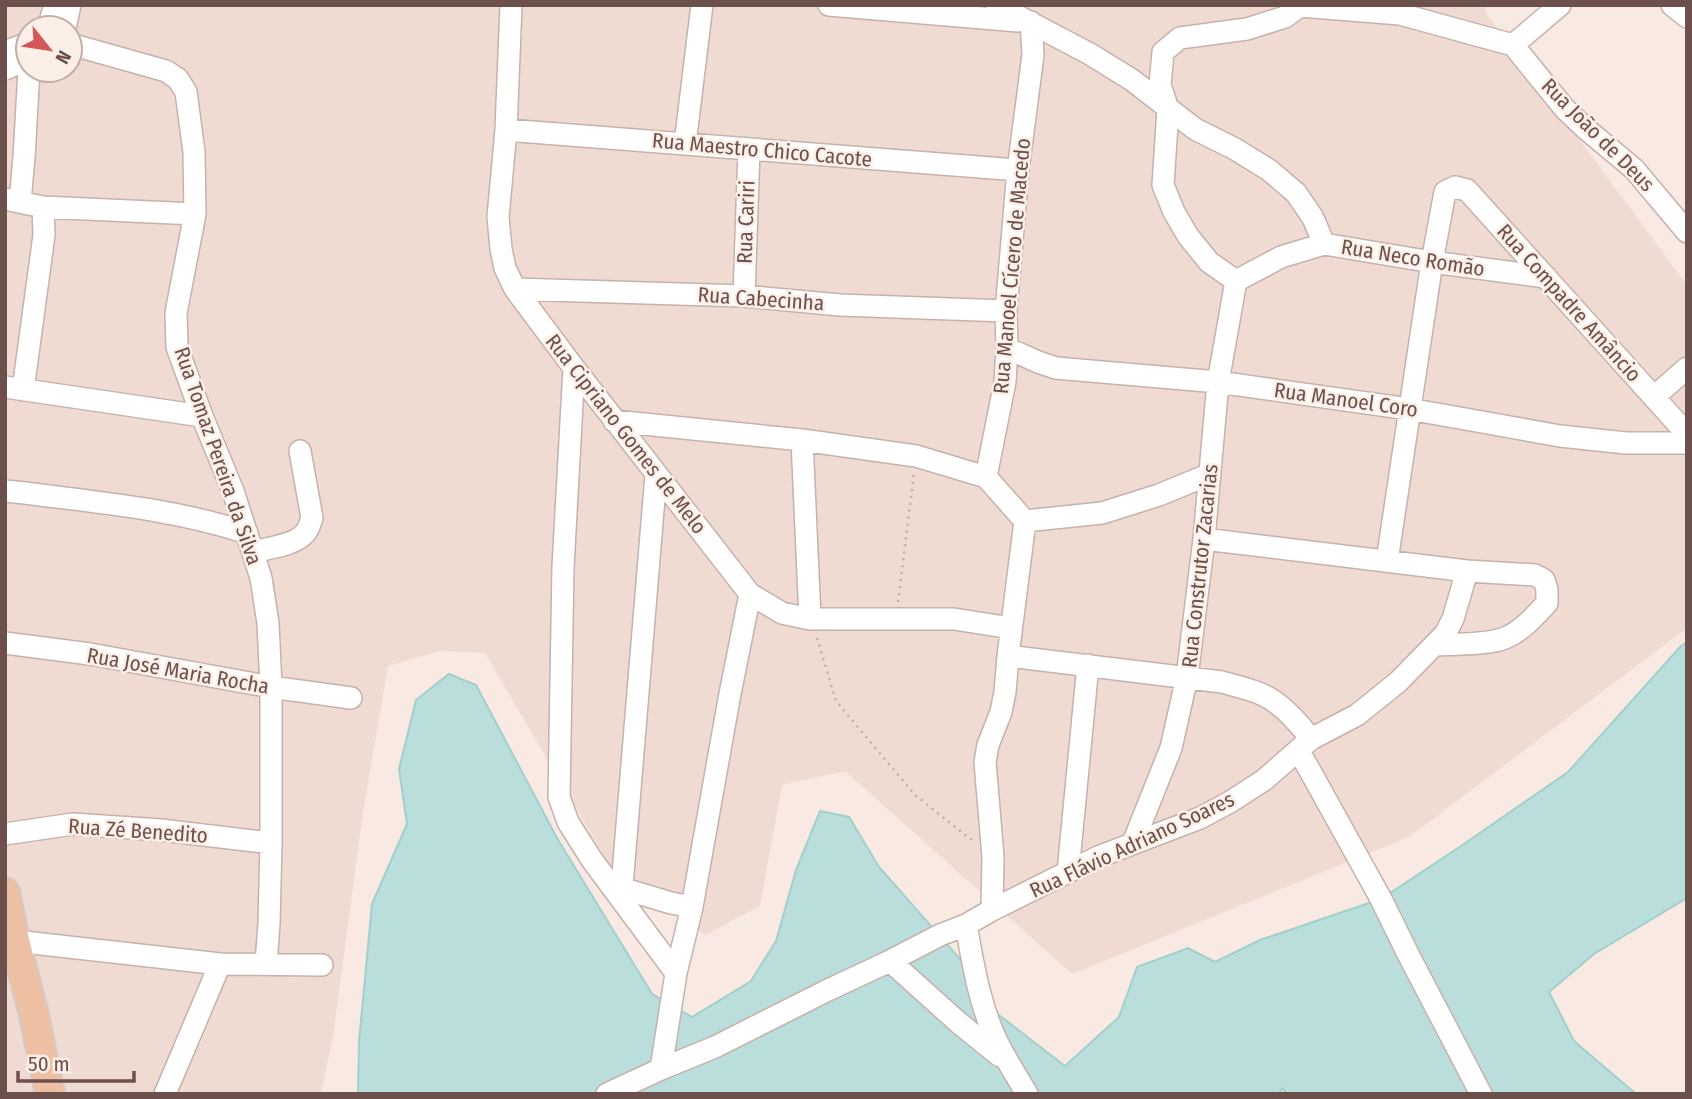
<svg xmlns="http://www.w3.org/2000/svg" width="1692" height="1099" font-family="'Fira Sans Condensed',sans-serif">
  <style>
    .residential { fill: #efdbd2; fill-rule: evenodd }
    .water { fill: #badedb; stroke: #a2cfcb; stroke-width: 2 }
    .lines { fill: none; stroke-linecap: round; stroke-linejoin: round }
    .minor-casing { stroke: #c7b1ab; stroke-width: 24 }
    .major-casing { stroke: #d3cac9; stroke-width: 32 }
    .path { stroke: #cea8a2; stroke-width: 2.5; stroke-dasharray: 2 5; stroke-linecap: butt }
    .minor { stroke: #fff; stroke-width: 21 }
    .major { stroke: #eec0a3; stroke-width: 28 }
    .labels { text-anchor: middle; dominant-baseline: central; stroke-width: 5; stroke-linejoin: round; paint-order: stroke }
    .street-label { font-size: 21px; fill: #6c504c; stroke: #fcefe8 }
  </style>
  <rect width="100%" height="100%" fill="#f8eae2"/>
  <path class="residential" d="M5,5H1487L1485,12L1687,285V628L1409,837L1072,974L845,771L782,785L760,906L705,935L611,868L485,653L439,651L388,666L364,806L333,1036L321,1094H5ZM28,28H70V70H28Z"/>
  <path class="water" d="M1687,642V898L1594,954L1549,992L1574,1041L1636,1094H1286L1283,1088L1278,1094H358L359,1042L372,904L407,824L399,769L416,700L449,674L476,685L557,838L652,994L692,1017L751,981L776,941L796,870L820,811L849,817L879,867L961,960L995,1012L1065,1066L1119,1017L1137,967L1188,948L1215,962L1260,940L1381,899L1461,846L1568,772L1680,647Z"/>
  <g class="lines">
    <g class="minor-casing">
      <path id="minor" d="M511,5L506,130L498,217L501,249L505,268L515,289L574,368L750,594L782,613L810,619H954L1011,628
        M829,5L1018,21
        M997,5L1090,54L1132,80L1195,129L1235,149L1269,170L1296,193L1313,218L1324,244
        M1301,5L1285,17L1247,29L1180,38L1163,52L1160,85L1168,109L1163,185L1174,212L1188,236L1209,262L1236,281L1281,257L1324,244L1432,262L1546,277
        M1672,5L1687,17
        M1300,6L1400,14L1513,45L1565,109L1585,128L1634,169L1687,232
        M48,28L55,5
        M65,28L70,5
        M70,44L166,71L178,79L186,92L194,152L195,214L176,313L177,347L202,416L233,491L261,578L268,623L271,687V843L269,924L266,963
        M1513,45L1560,5
        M5,52L28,43
        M5,69L28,59
        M506,130L1018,170
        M685,144L702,5
        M5,199L43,207L195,214
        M20,202L24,157L29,70
        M515,289L744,296L840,305L1006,311
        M744,296L749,149
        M1007,348L1038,362L1056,368L1218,382L1409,409L1560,436L1626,443H1687
        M574,368L563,567L559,797L568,822L592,860L676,973
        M5,387L202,416
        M23,390L44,235L43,207
        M1654,397L1687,368
        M614,421L802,440L916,456L986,477
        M802,440L810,619
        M986,477L1005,382L1007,348L1006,311L1018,170L1033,55L1031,22
        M986,477L1025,521L1008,656L1005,692L1001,712L988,745L985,762L993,857L992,910
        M5,491L25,493C100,503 176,509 247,533
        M1025,521L1102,513L1159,495L1210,474
        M1204,539L1467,571L1535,575L1544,580L1547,590V603C1535,616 1522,631 1505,638C1489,645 1453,644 1435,645
        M253,552C268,548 296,545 305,533C309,529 310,523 312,518L300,451
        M1387,561L1432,262L1445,192L1455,187L1467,190L1687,434
        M5,643L90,654L271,687L351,698
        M1008,656L1222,682C1240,687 1260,691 1275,702C1289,712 1301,726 1311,739
        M1299,751L1381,899L1408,954L1481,1094
        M5,834L73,824L161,830L271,843
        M1133,843L1171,748L1187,677L1204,539L1218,382L1236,281
        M1068,872L1088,665
        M621,888L671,903L692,907
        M621,898L656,474
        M966,925C973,963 979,1002 995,1037C1004,1057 1016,1075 1027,1094
        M15,941L220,964L322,965
        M890,961L959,1023L1000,1056
        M661,1069L676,973L692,907L729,699L750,594
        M165,1094L220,964
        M607,1094L661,1069L715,1047L826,991L890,961L940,935L966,925L992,910L1098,857L1200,818L1230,802L1264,780L1311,739L1357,715L1398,682L1445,634L1453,619L1467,571"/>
    </g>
    <g class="major-casing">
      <path id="major" d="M5,892L15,941L34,1015L50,1094"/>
    </g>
    <path class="path" d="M898,602L914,473
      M817,638L836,701L915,795L973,841"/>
    <use href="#minor" class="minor"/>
    <use href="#major" class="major"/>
  </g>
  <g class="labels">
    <g class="street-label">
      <text transform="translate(1598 135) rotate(45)">Rua João de Deus</text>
      <text transform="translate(762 150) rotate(5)">Rua Maestro Chico Cacote</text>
      <text transform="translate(746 222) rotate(-88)">Rua Cariri</text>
      <text transform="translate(1413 258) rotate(9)">Rua Neco Romão</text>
      <text transform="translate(1012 266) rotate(-85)">Rua Manoel Cícero de Macedo</text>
      <text transform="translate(761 299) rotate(4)">Rua Cabecinha</text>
      <text transform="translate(1569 303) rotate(48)">Rua Compadre Amâncio</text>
      <text transform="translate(1346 400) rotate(8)">Rua Manoel Coro</text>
      <text transform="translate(626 434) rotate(52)">Rua Cipriano Gomes de Melo</text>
      <text transform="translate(218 456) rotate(71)">Rua Tomaz Pereira da Silva</text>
      <text transform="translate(1200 566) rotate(-84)">Rua Construtor Zacarias</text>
      <text transform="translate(178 671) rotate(10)">Rua José Maria Rocha</text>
      <text transform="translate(138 831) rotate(4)">Rua Zé Benedito</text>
      <text transform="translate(1132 845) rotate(-25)">Rua Flávio Adriano Soares</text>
    </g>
  </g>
  <rect width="1692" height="1099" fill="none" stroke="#6c504c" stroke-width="14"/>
  <g transform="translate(49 49) rotate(120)"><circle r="33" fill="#fcefe8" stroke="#c2afaa" stroke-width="2"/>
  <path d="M0-5L12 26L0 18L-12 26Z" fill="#d2585a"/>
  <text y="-10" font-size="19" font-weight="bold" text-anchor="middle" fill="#6c504c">N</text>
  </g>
  <path d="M18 1071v10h116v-10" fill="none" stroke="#6c504c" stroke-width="3.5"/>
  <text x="28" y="1071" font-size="21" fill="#6c504c" stroke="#fcefe8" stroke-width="5" paint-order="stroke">50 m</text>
</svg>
